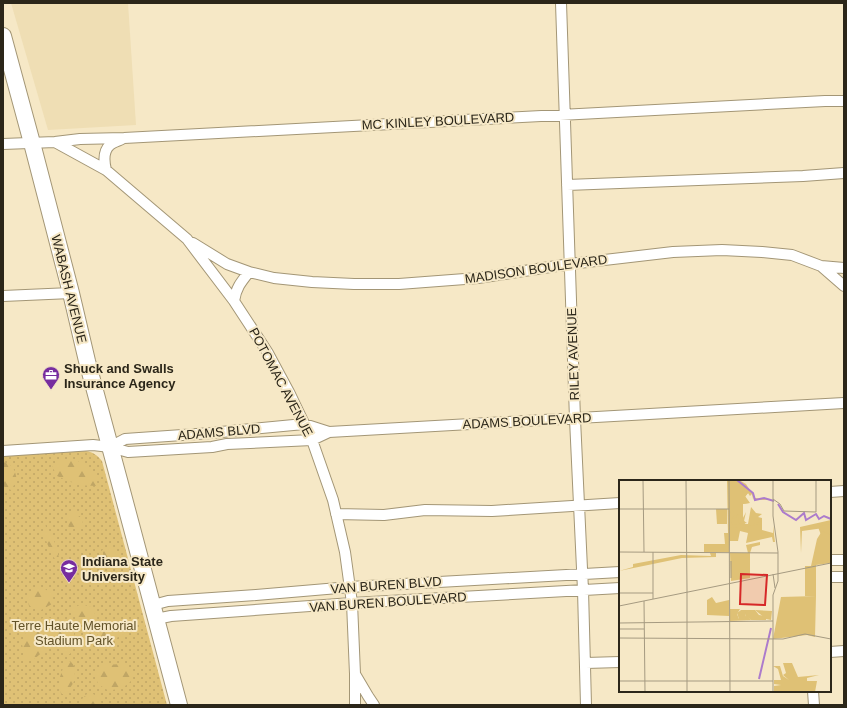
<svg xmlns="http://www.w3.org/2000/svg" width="847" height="708" font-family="Arial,sans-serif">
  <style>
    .built { fill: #efdeb4 }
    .grass { fill: url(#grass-dots) }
    .forest { fill: url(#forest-firs) }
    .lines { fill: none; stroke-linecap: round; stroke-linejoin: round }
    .street-casing { stroke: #a39676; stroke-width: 12 }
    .primary-casing { stroke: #a39676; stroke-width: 18 }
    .street { stroke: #fff; stroke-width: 10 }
    .primary { stroke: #fff; stroke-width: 16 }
    .labels { text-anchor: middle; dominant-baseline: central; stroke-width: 4; stroke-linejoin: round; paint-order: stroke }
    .street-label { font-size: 13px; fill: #2b2619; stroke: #f6e8c6 }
    .poi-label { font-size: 13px; font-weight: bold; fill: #2b2619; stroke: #f6e8c6; text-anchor: start }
    .park-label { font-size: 13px; fill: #625228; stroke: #f6e8c6 }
    .inset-river { fill: none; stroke: #ac7bcc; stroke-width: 2 }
    .inset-road { fill: none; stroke: #a59a81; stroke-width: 1 }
    .view { fill: #d62828; fill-opacity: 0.15; stroke: #d62828; stroke-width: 2 }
    .inset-edge { fill: none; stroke: #2b2619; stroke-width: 2 }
  </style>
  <defs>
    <pattern id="grass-dots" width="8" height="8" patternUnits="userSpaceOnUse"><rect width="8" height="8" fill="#dfc175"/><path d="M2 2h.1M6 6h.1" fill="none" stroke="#c0a665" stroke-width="1.8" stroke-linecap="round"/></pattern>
    <pattern id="forest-firs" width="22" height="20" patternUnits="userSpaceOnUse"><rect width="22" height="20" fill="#dfc175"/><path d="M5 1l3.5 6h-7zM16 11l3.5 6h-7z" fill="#c0a665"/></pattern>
  </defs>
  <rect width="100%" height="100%" fill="#f6e8c6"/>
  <path class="built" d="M11,3H128L136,125L48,130Z"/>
  <path class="grass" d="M86,451C93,452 97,455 102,461L167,705H3V456Z"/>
  <path class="forest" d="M57,461H78L91,469L97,477L96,486L78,485L57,476L52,466Z
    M3,462C14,464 15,471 17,480L11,490L3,486Z
    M74,512L83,519L82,529H69L67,517Z
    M44,523C51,534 58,546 59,559L56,561C50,550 42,536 44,523Z
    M112,547L119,554L120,562L115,564L105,561L102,550Z
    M45,589L51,593L52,604L41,610L29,606L27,596L35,589Z
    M81,604L94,608L95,615L89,620L76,618L71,610Z
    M46,617L59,620L68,626L74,632L75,643L70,654H63L60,639H52L45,650L33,660L25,659L22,644L26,631L33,622Z
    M117,626L125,628L124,634C118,639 107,641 99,636C98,635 96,633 95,631L101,627Z
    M70,661L74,665C76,681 75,682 65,694H61L59,680L64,665Z
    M123,664L131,671C131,673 132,676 132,678C130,687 116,689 109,691L98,684L95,674L103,665Z
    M89,692L99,697L102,705H81L82,699Z"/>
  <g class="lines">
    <g class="street-casing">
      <path id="street" d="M561,3L575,419L583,590L586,705
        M55,142L106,170L187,239L234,301L268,353L289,392L312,440L333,500L345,552L352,603L355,674V705
        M3,144L55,142L80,139L124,138L825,101H844
        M106,170C104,162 103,151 110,145C113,142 118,141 122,139
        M567,185L803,176L844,173
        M193,243L227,264L249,272
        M821,266L844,268
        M3,296L71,293
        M234,301C236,288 241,282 249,272L274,278L312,282L354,284H399L478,278L570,264L673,252L722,250L762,252L792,255L821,266L844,286
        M110,447L125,439L211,433L304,424L329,432
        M3,451L93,445L110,447L128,452L212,447L227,444L312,440L329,432L844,403
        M830,492L844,491
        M336,514L384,515L425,510L492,511L620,503
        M830,560H844
        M830,577H844
        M153,605L168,601L256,595L350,587L620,572
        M156,619L171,616L352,603L620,588
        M830,652L844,651
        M586,663L620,662
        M355,674L368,696L374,705
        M813,691L814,705"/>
    </g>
    <g class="primary-casing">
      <path id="primary" d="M3,36L32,143L71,293L87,361L122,491L179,705"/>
    </g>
    <use href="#street" class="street"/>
    <use href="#primary" class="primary"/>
  </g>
  <defs>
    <g id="office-pin" transform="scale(0.9)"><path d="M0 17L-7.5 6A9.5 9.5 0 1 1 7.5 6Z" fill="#772d9f" stroke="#f6e8c6"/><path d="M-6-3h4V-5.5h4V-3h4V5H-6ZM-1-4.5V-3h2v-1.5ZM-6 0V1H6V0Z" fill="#fff"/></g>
    <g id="university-pin" transform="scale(0.9)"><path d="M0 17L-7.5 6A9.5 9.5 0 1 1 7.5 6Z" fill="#772d9f" stroke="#f6e8c6"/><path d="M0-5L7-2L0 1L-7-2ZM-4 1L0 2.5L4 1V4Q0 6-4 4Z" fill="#fff"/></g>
  </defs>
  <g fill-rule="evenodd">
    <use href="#office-pin" x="51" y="375"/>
    <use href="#university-pin" x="69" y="568"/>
  </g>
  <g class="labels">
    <g class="street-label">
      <text transform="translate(438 121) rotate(-3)">MC KINLEY BOULEVARD</text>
      <text transform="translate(536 269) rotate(-8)">MADISON BOULEVARD</text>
      <text transform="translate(69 289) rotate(76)">WABASH AVENUE</text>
      <text transform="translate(573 354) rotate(-92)">RILEY AVENUE</text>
      <text transform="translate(281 382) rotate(62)">POTOMAC AVENUE</text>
      <text transform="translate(527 421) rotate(-3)">ADAMS BOULEVARD</text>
      <text transform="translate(219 432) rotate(-5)">ADAMS BLVD</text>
      <text transform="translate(386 585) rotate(-4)">VAN BUREN BLVD</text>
      <text transform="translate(388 602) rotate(-4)">VAN BUREN BOULEVARD</text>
    </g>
    <g class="poi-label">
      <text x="64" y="368">Shuck and Swalls<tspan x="64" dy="15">Insurance Agency</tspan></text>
      <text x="82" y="561">Indiana State<tspan x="82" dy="15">University</tspan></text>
    </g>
    <g class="park-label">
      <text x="74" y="625">Terre Haute Memorial<tspan x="74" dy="15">Stadium Park</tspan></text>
    </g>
  </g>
  <g transform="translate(619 480)">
    <rect width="212" height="212" fill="#f6e8c6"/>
    <path d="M108,0H120L127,4L136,18L153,20H135L133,13H129L126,17L130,23L124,24V36L126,44H129L132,27L137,33L143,34L139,37L143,38V50L154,53V46L156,62H154L153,57L127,63L129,53L121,51L119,61H111L110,72H85V64H106L105,53H109ZM212,40V47L183,51L182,73L181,47ZM141,62V65L133,67L131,73V98L112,101L111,73H129L127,65ZM91,73H97V77L63,78L0,91L14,87V84L62,75L92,76ZM197,116L196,157L188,155L154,159L162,117ZM93,117L97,123L110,120V136L88,135V120ZM122,130H136L140,135L147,136V140H132L126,134L128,139H120L118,133Z" fill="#dfc175"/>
    <path d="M111,0H117L123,4L118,3L123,12L127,6L131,13L133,12L134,14V19L133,14L131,16L129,13L126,16L131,23L124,24V38L127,32L125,41L128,43L123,44L128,47L142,41V44L126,47L127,50L122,47L121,49L118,47L111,48V30L113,45L123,44L120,43L119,34L116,39L113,38L116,35L111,26ZM212,44V55H202L199,47ZM111,129H121L118,134L120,139H127L126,132L132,140L111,141ZM136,130L153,131L152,140L147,139ZM164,183H173L179,197L200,195L188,198V201H198L196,212H155V206L162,205L155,204V200H162L159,189L154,186H161L164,196L170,200L164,195L167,193Z" fill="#dfc175"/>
    <path d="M203,51L212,55V83L197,85V116H186V86H192L198,59Z" fill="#dfc175"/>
    <path d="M97,29H108V44H98ZM126,75L128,79L124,81L128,86L124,94L117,89V86L121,84L119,79Z" fill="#dfc175"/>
    <path class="inset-river" d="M118,0L134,13L136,20L145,18L155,21M159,24L164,32L177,40L185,33L187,40L197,34L200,39L205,36L212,39M140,199L152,148"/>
    <path class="inset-road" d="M24,0L25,72M67,0L68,111M110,0L111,212M154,0V36L159,72V101L154,115V212M154,19L161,24L165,31L197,32V0M0,29H110M0,72L159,73M34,72V119M112,81V98M154,94L156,108M68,111V212M0,113H34M25,121L26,212M0,126L212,83M0,143L154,141M0,149H25M0,158L164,159L186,154L212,159M0,201H154"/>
    <path class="view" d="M122,94L148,95L146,125L121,124Z"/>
    <rect width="212" height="212" class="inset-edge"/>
  </g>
  <rect width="847" height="708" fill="none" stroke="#2b2619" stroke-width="8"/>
</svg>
